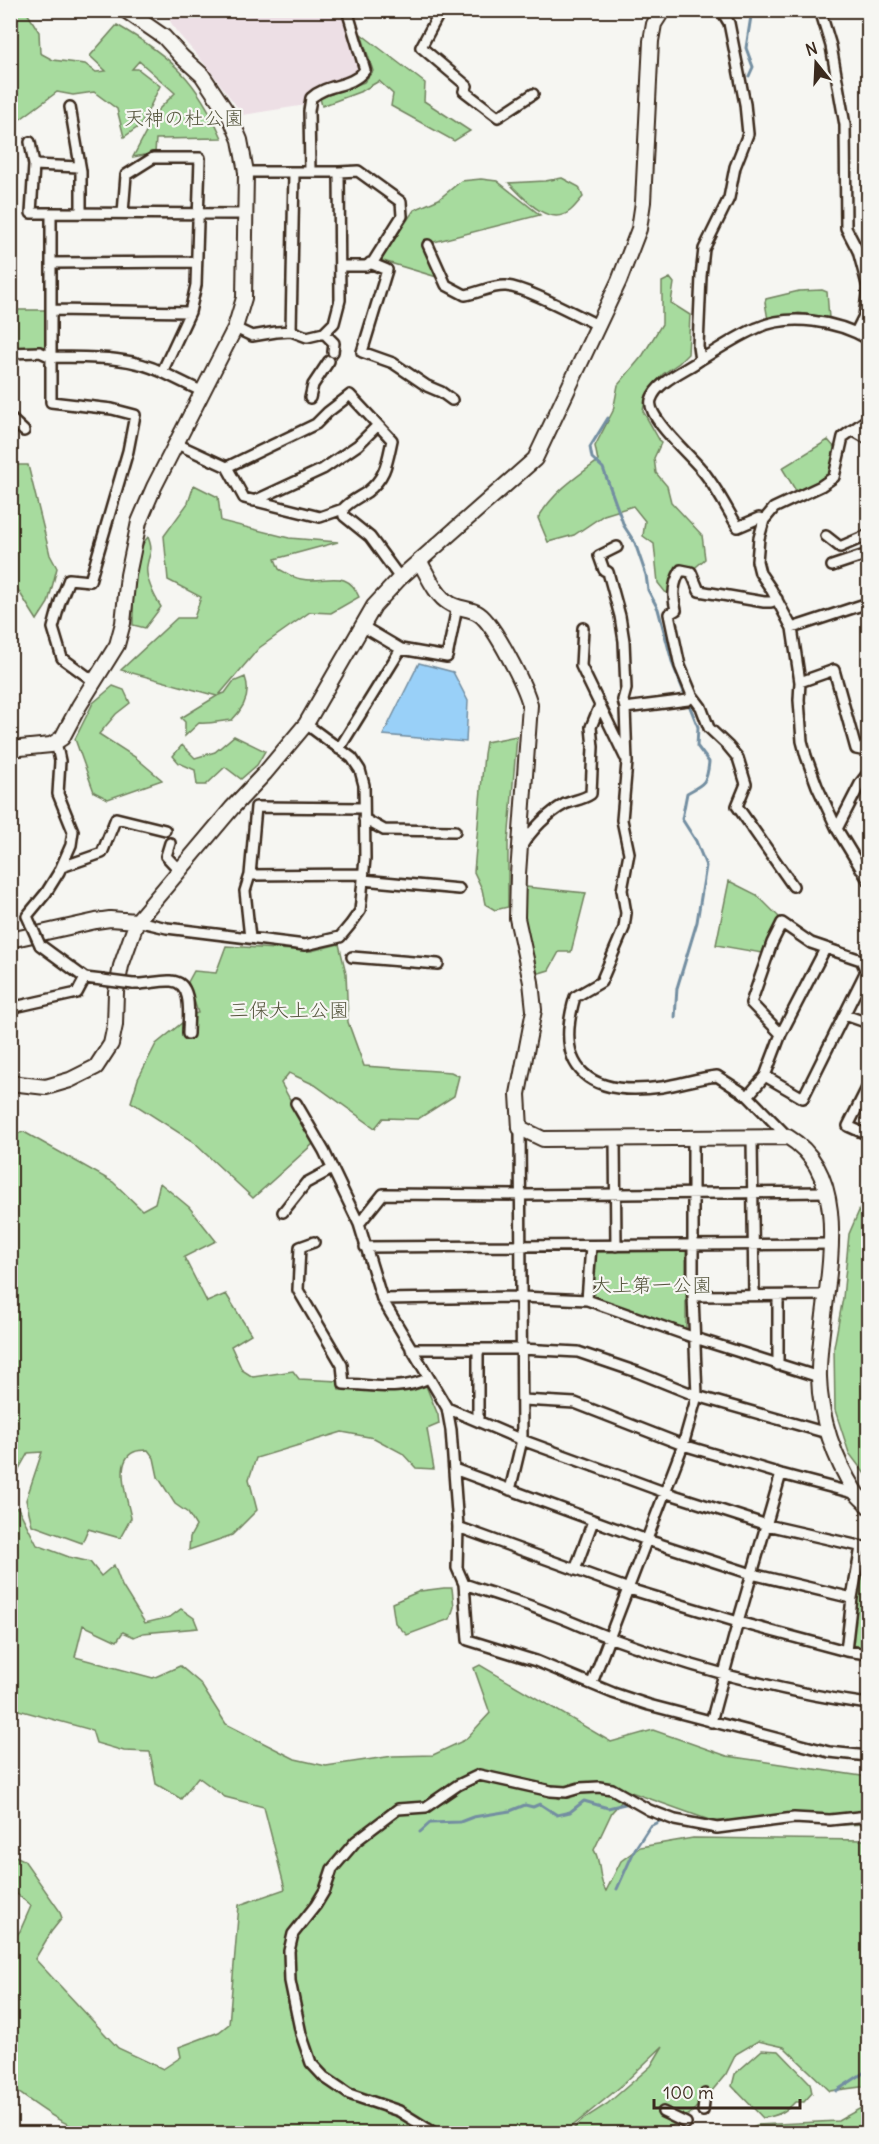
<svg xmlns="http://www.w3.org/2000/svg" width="879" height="2144" font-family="Delius,'Klee One',sans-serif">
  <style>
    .built { fill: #eddfe5 }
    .green { fill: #a7db9e; stroke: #71825e; stroke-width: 1.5 }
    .water { fill: #99d0f8; stroke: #738ea1; stroke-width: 1.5 }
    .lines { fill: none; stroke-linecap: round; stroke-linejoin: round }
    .stream { stroke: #738ea1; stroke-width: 3 }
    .street-casing { stroke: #3b2a1e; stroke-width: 14 }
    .secondary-casing { stroke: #3b2a1e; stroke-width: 18 }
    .street { stroke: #f6f6f2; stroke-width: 9 }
    .secondary { stroke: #f6f6f2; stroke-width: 14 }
    .street-bridge-casing { stroke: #3b2a1e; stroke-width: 14; stroke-linecap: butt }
    .street-bridge { stroke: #f6f6f2; stroke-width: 9 }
    .labels { text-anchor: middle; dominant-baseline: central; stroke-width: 4.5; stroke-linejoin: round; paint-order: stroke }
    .park-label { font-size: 20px; fill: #56563e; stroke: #f6f6f2 }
  </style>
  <rect width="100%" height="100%" fill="#f6f6f2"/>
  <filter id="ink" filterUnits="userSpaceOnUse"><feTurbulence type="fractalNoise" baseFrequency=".0167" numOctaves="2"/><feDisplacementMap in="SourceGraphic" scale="12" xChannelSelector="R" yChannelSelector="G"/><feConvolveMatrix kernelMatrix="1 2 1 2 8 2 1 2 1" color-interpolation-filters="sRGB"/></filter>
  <g filter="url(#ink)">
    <path class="built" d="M164,11H342L362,71L361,74L316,88L310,93L306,105L243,115L209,69L176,31Z"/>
    <path class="green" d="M11,10L26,11L39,32L40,53L53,60L85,64L96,72L106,71L90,56L117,25C172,57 197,80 222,138L156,139L155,153L133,157L158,110L175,93L139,61L132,69H138L160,86L141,125L124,137L117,109L94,92L73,95L57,92L11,126Z
      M361,34L425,83L424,101L470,131L454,141L391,106L393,94L379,81L362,91L322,106L320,98L364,82L373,71Z
      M562,178L579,187L583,197C579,201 575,207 570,211C548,228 523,197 509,183L545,181Z
      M481,179L497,181L540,215L426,244L437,277L380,260L414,210L439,199L461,181Z
      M670,278L674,283L671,303L690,315L688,354L679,363L663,374L646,395L643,411L661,443L654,458L656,473L667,486L671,502L702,535L705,559L666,593L658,583L654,544L643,536L645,521L633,506L604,515L574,535L548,542L538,518C554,492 573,479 598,461L595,446L613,411L618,385L643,355L662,324V282Z
      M822,290L827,292L829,318L799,313L768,320L765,302L766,299L799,291Z
      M11,310H48L47,350L29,348L11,349Z
      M828,440L835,448L830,473L814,485L796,491L782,468Z
      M11,465H28L50,555L57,568L48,603L37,620L11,579Z
      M194,485L218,497L221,521L289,538L338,542L275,559L279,569C286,573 293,578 301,579C326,584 347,567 359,597L331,613L310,612L259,648L219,695L225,693L233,682L245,677C251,693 244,708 232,720C222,721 209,724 199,723L185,736V722L181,718L217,696L121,670L177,618H194L201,597L168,580L164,536L188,503Z
      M148,537C154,552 149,552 147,566C145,578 155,597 161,607L145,628L133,625C133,601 131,555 148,537Z
      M113,686L124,690L130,703L116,714L99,734L135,757L162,780L108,799L94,792L75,739L93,703Z
      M234,736L265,751L257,765L241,779L225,767L206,785H197L195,770L179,763L173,756L182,745L195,758L215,752Z
      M517,736L508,843V907L495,910L485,904L482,889L474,872L484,754L486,742Z
      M729,881L757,895L780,918L769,935L762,953L716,945Z
      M526,887L586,893L571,952H559L549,970L536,974L522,912Z
      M339,944L346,973L348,1022L364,1066L451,1072L459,1076L454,1096L418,1119L383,1118L375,1128L315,1085L289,1073L281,1083L314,1143L253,1198L192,1141L131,1102L138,1079L156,1044L193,1014L198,1013L188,982L194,971L216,973L226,946L311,951Z
      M24,1132L113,1182L142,1210L155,1203L160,1183L189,1207L216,1241L184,1257L207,1302L226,1294L251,1334L231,1346L242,1370L253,1377L293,1371L299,1379L338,1381L339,1390L379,1389L387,1392L412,1391L426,1386L438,1415L439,1424L427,1429L434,1469L416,1468L402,1453L374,1438L342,1432L256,1458L249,1479L257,1510L232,1535L189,1550L190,1537L196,1526L188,1513L175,1504L158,1477L154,1458L148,1450C144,1450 138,1450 134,1452C113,1461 128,1501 131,1518L120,1538L88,1529L82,1543L32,1525L26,1500L42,1452L28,1453L11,1483L10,1135Z
      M868,1190V1478L849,1453L835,1410L834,1347L843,1298L849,1234Z
      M686,1251V1332L592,1298L593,1252Z
      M11,1507L18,1508L37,1545L69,1557L90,1562L101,1576L114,1565L122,1586L145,1623L170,1617L181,1609L194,1618L198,1628L143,1633L134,1637L123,1632L117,1641L83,1625L75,1657L153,1678L180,1666L200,1683L226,1724L295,1759L326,1766L393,1756L433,1755L465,1740L490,1713L474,1668L480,1665L611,1742L653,1730L727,1756L868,1777V1824L843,1825L712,1821L603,1782L555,1787V1794L559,1799L558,1796C584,1792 599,1788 623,1800L612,1812L594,1850C602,1862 597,1878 606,1891L621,1861L640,1847L693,1838L868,1840V2086L830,2091L784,2047L758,2041L736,2054L726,2074L711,2092L691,2113L674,2125L654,2133H571L573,2129L585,2118L607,2104L651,2066L663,2046L620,2087L564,2133L101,2134C66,2130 39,2107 11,2087L10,1943L20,1931L31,1906L11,1889V1854L24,1860L59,1910L62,1918L51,1932L35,1959L118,2048L163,2069L181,2057L179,2047L219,2032L229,2024L239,1905L285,1889L264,1807L225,1797L198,1777L181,1799L156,1784L150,1752L124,1751L96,1743L92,1730L11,1708Z
      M865,1554H868V1648L849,1645Z
      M444,1588H452L454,1607L450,1619L407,1635L395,1623L392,1603L420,1591Z
      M762,2050L779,2051L810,2083L812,2093L804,2102H795C786,2112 777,2116 763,2118L732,2086L735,2074Z
      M868,2104V2133H739L757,2125L838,2121Z"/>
    <path class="water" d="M419,663L453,672L468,701L466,742L383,735Z"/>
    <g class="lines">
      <path class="stream" d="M749,76L753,67L746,48L752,10
        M608,418L590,447L592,458L603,468L624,526L635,543L646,575L648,590L658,609L673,665L698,727L697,746L709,762C707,783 704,784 687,793L682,819L696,841L706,866L697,922L677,988L675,1018
        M420,1832L430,1823L460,1822L473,1817L510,1811L525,1805L533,1807L540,1804L557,1815L570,1812L584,1801L608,1808L629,1803
        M617,1889L635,1849L650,1826L664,1819
        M836,2091L868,2070"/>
      <g class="street-casing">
        <path id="street" d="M441,10L421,47L467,86L464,91L498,117L533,94
          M721,10L729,23L745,104L748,134L735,167L729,198L704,249L701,276L698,346L700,360C685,371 657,381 651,400C646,417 690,455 701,469C716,486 726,508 738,527L759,518L764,520
          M820,10L831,46L845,125L846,228L858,251L868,288L864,316L856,332
          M70,107L81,171V213
          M30,142L34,165L31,213H51
          M34,165L79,167
          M310,171L309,111L311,98C329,82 350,89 365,70L347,10
          M339,172L358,171L401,202L402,216L373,262L366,266H340
          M123,213L126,175L153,158H200L196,285L190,312L162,372L203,392
          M428,245L446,285L465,295C479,293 492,285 506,286C528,288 576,315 598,325
          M52,263L196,262
          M370,263L387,270L362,352L393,363L427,386L441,392L452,400
          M52,310L190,312
          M235,328L252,336L276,332L291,331L307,337L324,333L334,323L340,300L339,172H246
          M291,331L294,173
          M324,333L334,343L333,352
          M10,353L40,352L51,357C88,358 127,355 162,372
          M700,360C719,349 737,336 757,328C790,313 837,321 868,339
          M310,398L313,385L329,361
          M10,418L24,431
          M868,419L843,437L834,477L821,486L774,508L764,520L759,538L757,561L760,573L771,589L792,628L800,682L799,700L802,741L806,756L817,786L837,829L868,880
          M852,430L868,439
          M177,444L227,467L244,498L320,517L343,509
          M227,467L316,424L328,412L350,395L392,440C387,463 386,477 367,492C358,498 350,501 343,509L344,516L370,537L400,578
          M254,501L323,469L358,445L378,425
          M826,536L840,547L868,535
          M617,547L599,556L604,570L608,572L620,616L624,641L626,689L623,700L625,708L627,762L622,820L629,853L622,890L626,913L624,928L601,982L575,997C553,1071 591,1097 662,1087C681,1084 698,1078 717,1076L748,1096L788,1137
          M832,566L868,554
          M362,626L401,649L447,657L457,607
          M583,628L581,666L625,757
          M792,628L868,603
          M95,682L62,658L53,628L60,602L69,579L90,581L128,451L135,415L112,409L51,402V213L245,214
          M800,682L834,670L856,749L861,750L868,742
          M692,695L701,707L709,728L728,746L738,758L746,784L737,806L793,886
          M625,708L688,700L692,695L680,666L669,614L676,610C672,595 673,583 681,570L691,572L699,591L764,602H771L777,599
          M339,749L401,649
          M364,819L384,830L455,831
          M837,829L861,782L868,773
          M170,843L166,856L180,871
          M521,847C531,831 548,813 565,804C574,800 582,800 591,794L593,747L591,727L600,705
          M62,867L102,853L116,818L165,830
          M250,875L363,874
          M363,880L459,889
          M137,921L167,928L305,945L340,937L350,925L360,911L362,891L365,858L364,785L360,770L352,758L306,724
          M31,925L27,916L46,893L59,872L71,845L73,831L58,794L60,761L56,742
          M250,938L245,891L250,875L256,807L364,808
          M40,945L85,978L102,980
          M352,957L438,964
          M133,984C147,985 159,980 171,981C194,982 188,1018 188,1034
          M10,1008L77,993L85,978
          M845,1015L868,1023
          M765,1076L803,1098L866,971L861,960L811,943L782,923L772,943L751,1003L781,1034
          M868,1086L848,1126L868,1135
          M748,1096L765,1076L781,1034L825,949
          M296,1103L324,1151L359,1224
          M752,1138L754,1295
          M615,1139L616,1246
          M283,1212L306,1183L332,1169
          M314,1242L300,1247L298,1290L342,1365L344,1384C376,1385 399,1392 429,1378
          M365,1247L830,1244
          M693,1296L826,1295
          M778,1296V1365
          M382,1299L359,1224L383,1194L521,1195L827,1192
          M587,1300L591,1246
          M411,1349H521L578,1352L637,1372L697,1396L827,1433
          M478,1349V1421
          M819,1377L695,1338L587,1300L522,1297L382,1299L447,1408L451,1430L458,1527L457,1568L464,1584L468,1640L536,1661L613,1693L649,1705L829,1752L868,1756
          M523,1400L575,1403L683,1445L781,1474L857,1494
          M447,1408L522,1440L664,1492L767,1525L868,1548
          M454,1469L647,1540L752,1574L852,1598L861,1547
          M510,1490L522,1440L520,1128
          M458,1527L629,1589L738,1622L846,1651L868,1654
          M575,1570L593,1521
          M464,1584C493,1594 523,1602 551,1614C571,1621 591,1631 611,1638C693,1668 782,1692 868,1704
          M846,1651L852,1598
          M592,1683L683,1445L697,1396L693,1296V1139
          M711,1722L738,1622L781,1474
          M703,2111L705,2094
          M663,2112L686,2123
          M436,2134L399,2111L349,2094L324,2077L311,2063L301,2034L290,1981L289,1951L293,1934L316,1905L325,1890L332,1869L356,1841L398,1809L426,1807L458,1785L479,1775L551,1791L566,1792L580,1788L599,1787L612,1789L649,1810L675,1820L717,1828L794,1818L830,1820L868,1816"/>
      </g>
      <g class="secondary-casing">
        <path id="secondary" d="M420,562C427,574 436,596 449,603C457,609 471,608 479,614C494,624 526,687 530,705L518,874L517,918L531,982L534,1010L518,1094L520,1128L543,1139L788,1137C863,1182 817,1306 819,1377C820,1418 834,1459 856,1493C860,1498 865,1501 868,1506
          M10,749L51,745L62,738L79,706L117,645L123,623L128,575L139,522L154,487L235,328L244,298L246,172L240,140L230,117L202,75L182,57L164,37L125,10
          M10,940L96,921L110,919L137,921
          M10,1083L46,1087L70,1080L96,1067L111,1044L115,1025L116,992L121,966L137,921L232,808L265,773L306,724L374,606L400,578L535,459L619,281L639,229L643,202L651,41L654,24L663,10"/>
      </g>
      <use href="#street" class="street"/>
      <use href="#secondary" class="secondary"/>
      <g class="street-bridge-casing">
        <path id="street-bridge" d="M31,925L40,945
          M102,980L133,984"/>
      </g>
      <use href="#street-bridge" class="street-bridge"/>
    </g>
  </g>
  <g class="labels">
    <g class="park-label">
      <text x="184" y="117">天神の杜公園</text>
      <text x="289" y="1009">三保大上公園</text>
      <text x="652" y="1284">大上第一公園</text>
    </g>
  </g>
  <rect width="879" height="2144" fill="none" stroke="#f6f6f2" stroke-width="36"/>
  <rect x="18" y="18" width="843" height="2108" fill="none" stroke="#3b2a1e" stroke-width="2" filter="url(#ink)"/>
  <g transform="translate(816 63) rotate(342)" stroke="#f6f6f2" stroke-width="4.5" paint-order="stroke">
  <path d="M0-4.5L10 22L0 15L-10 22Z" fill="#3b2a1e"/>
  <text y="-9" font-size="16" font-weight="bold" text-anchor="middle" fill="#3b2a1e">N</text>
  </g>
  <path d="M654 2099v9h146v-9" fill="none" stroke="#3b2a1e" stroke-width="3"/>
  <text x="663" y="2099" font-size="18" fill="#3b2a1e" stroke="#f6f6f2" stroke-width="4.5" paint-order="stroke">100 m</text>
</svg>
